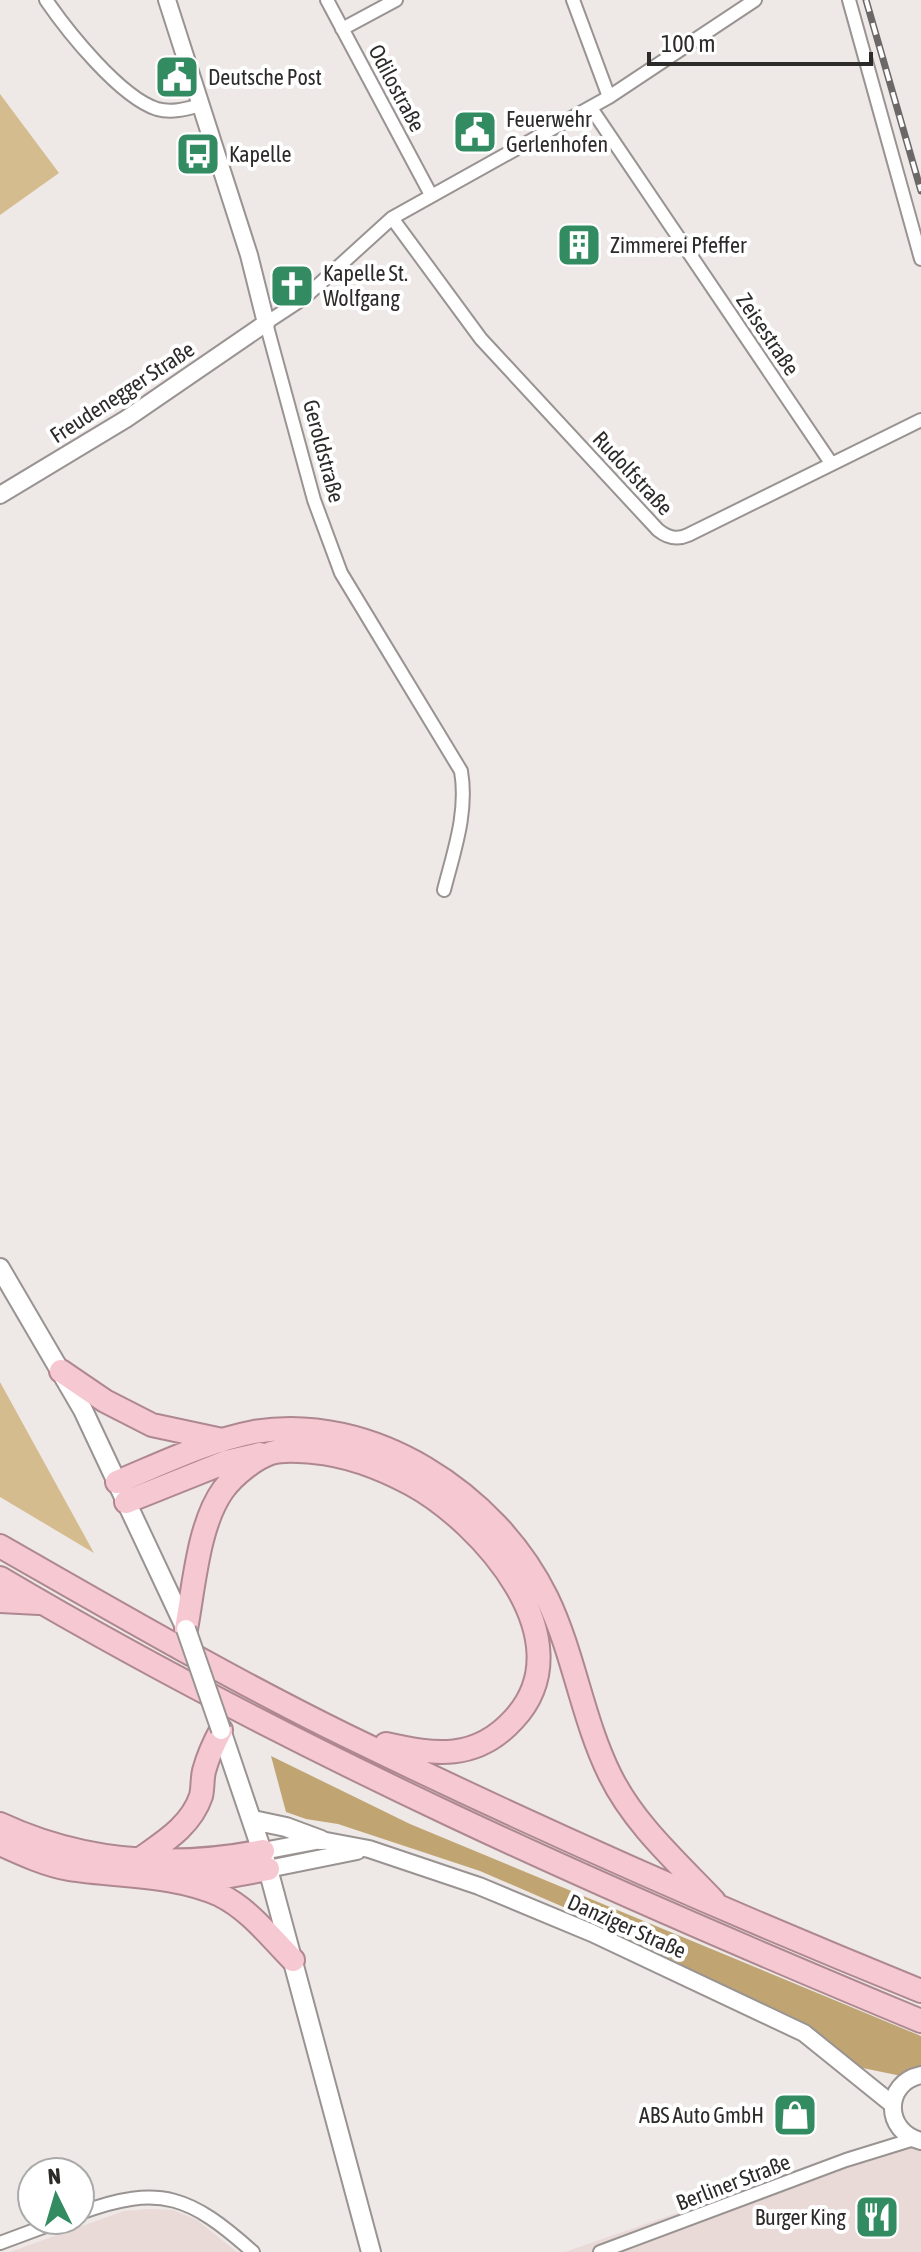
<svg xmlns="http://www.w3.org/2000/svg" width="921" height="2252" font-family="'Asap Condensed',sans-serif">
  <style>
    .built { fill: #e9dad8 }
    .green { fill: #d5bc8e }
    .forest { fill: #c0a573 }
    .lines { fill: none; stroke-linecap: round; stroke-linejoin: round }
    .minor-casing { stroke: #999392; stroke-width: 16 }
    .tertiary-casing { stroke: #999392; stroke-width: 20 }
    .secondary-casing { stroke: #999392; stroke-width: 22 }
    .trunk-casing { stroke: #ae8890; stroke-width: 26 }
    .minor { stroke: #fff; stroke-width: 12 }
    .tertiary { stroke: #fff; stroke-width: 16 }
    .secondary { stroke: #fff; stroke-width: 18 }
    .trunk { stroke: #f6c8d2; stroke-width: 22 }
    .rail-casing { stroke: #6c6867; stroke-width: 7 }
    .rail { stroke: #fff; stroke-width: 4; stroke-dasharray: 12; stroke-linecap: butt }
    .secondary-bridge-casing { stroke: #999392; stroke-width: 22; stroke-linecap: butt }
    .secondary-bridge { stroke: #fff; stroke-width: 18 }
    .labels { text-anchor: middle; dominant-baseline: central; stroke-width: 8; stroke-linejoin: round; paint-order: stroke }
    .poi-label { font-size: 22px; fill: #2d2a2a; stroke: #fff; text-anchor: start }
    .street-label { font-size: 22px; fill: #2d2a2a; stroke: #fff }
  </style>
  <rect width="100%" height="100%" fill="#eee8e7"/>
  <path class="built" d="M904,2134L921,2138V2252H565Z
    M150,2209L173,2210L197,2220L237,2252H10L124,2211Z"/>
  <path class="green" d="M0,94L59,173L0,215Z
    M0,1382L94,1553L0,1497Z"/>
  <path class="forest" d="M271,1756L410,1824L921,2036V2073L911,2078L853,2066L816,2033L598,1922L480,1871L338,1824L306,1819L286,1812Z"/>
  <g class="lines">
    <g class="minor-casing">
      <path id="minor" d="M46,0C68,32 120,97 157,109C172,113 186,109 201,105
        M327,0L431,195
        M573,0L609,97
        M849,0L921,259
        M342,29L396,0
        M591,108L831,463
        M392,218L481,339L658,530C668,538 677,540 688,535L921,420
        M444,890C454,851 468,812 461,771L341,573L314,500L266,323L304,298L392,218L609,97L755,0
        M80,2213C161,2183 191,2197 253,2252
        M0,2243L62,2220
        M600,2252L846,2160L914,2139"/>
    </g>
    <g class="tertiary-casing">
      <path id="tertiary" d="M0,495L126,419L266,323L249,255L167,0
        M263,1851L321,1840L369,1849L479,1886L592,1933L804,2033L892,2104
        M268,1869L357,1851
        M921,2075C883,2083 884,2132 921,2141"/>
    </g>
    <g class="secondary-casing">
      <path id="secondary" d="M0,1268L83,1410L186,1629
        M221,1730L268,1869L371,2252
        M253,1820L286,1827L321,1840"/>
    </g>
    <g class="trunk-casing">
      <path id="trunk" d="M61,1371L105,1401L152,1425L222,1440
        M117,1482C161,1464 207,1441 254,1432C371,1412 496,1493 547,1598C574,1654 582,1718 610,1775C634,1824 677,1862 714,1901
        M126,1502L226,1462L260,1454
        M0,1546C114,1611 227,1677 345,1735C534,1827 726,1912 921,1991
        M0,1578C294,1752 606,1890 921,2021
        M0,1601L39,1603
        M186,1629C194,1587 198,1525 223,1490C234,1475 254,1459 271,1453C284,1449 300,1451 313,1452C347,1455 381,1468 411,1484C481,1522 587,1640 514,1719C476,1761 435,1755 386,1744
        M0,1824C84,1863 172,1869 263,1851
        M0,1844C22,1854 46,1865 69,1869C119,1877 173,1874 220,1895C249,1909 271,1938 293,1960
        M140,1859C164,1842 191,1826 201,1796C203,1788 202,1779 204,1771C208,1756 214,1743 221,1730
        M183,1878L230,1876L268,1869"/>
    </g>
    <use href="#minor" class="minor"/>
    <use href="#tertiary" class="tertiary"/>
    <use href="#secondary" class="secondary"/>
    <use href="#trunk" class="trunk"/>
    <g class="rail-casing">
      <path id="rail" d="M866,0L921,191"/>
    </g>
    <use href="#rail" class="rail"/>
    <g class="secondary-bridge-casing">
      <path id="secondary-bridge" d="M186,1629L221,1730"/>
    </g>
    <use href="#secondary-bridge" class="secondary-bridge"/>
  </g>
  <defs>
    <g id="civic-square" transform="scale(2.3)"><rect x="-9" y="-9" width="18" height="18" rx="4" fill="#338c61" stroke="#fff"/><path d="M-.6-6.5H3V-4.5H.6V-3L4-1V1h2V6H-6V1h2V-1L-.6-3ZM-1.2 2.5V6h2.4V2.5Z" fill="#fff"/></g>
    <g id="bus-square" transform="scale(2.3)"><rect x="-9" y="-9" width="18" height="18" rx="4" fill="#338c61" stroke="#fff"/><path d="M-5-6H5V4H4V6H2V4H-2V6H-4V4H-5ZM-3.5-4V0h7V-4ZM-3.5 1.2v1.5H-2V1.2ZM2 1.2v1.5H3.5V1.2Z" fill="#fff"/></g>
    <g id="building-square" transform="scale(2.3)"><rect x="-9" y="-9" width="18" height="18" rx="4" fill="#338c61" stroke="#fff"/><path d="M-4-6H4V6H1V3H-1V6H-4ZM-2.5-4.3h1.7v1.8h-1.7ZM.8-4.3h1.7v1.8H.8ZM-2.5-1h1.7V.8h-1.7ZM.8-1h1.7V.8H.8Z" fill="#fff"/></g>
    <g id="church-square" transform="scale(2.3)"><rect x="-9" y="-9" width="18" height="18" rx="4" fill="#338c61" stroke="#fff"/><path d="M-1.2-6h2.4v3.5h3.3v2.4h-3.3V6h-2.4V-.1h-3.3v-2.4h3.3Z" fill="#fff"/></g>
    <g id="shop-square" transform="scale(2.3)"><rect x="-9" y="-9" width="18" height="18" rx="4" fill="#338c61" stroke="#fff"/><path d="M-5-2.5h2.3a2.7 3.5 0 0 1 5.4 0H5L5.5 6h-11ZM-1.5-2.5h3a1.5 2.3 0 0 0-3 0Z" fill="#fff"/></g>
    <g id="restaurant-square" transform="scale(2.3)"><rect x="-9" y="-9" width="18" height="18" rx="4" fill="#338c61" stroke="#fff"/><path d="M-5-6h1v4h1v-4h1v4h1v-4h1v5L-1.5 .5V6h-2V.5L-5-1ZM5-6V6H3V1.5H1.5Q1.5-4 5-6Z" fill="#fff"/></g>
  </defs>
  <g fill-rule="evenodd">
    <use href="#civic-square" x="177" y="77"/>
    <use href="#civic-square" x="475" y="132"/>
    <use href="#bus-square" x="198" y="154"/>
    <use href="#building-square" x="579" y="245"/>
    <use href="#church-square" x="292" y="286"/>
    <use href="#shop-square" x="795" y="2115"/>
    <use href="#restaurant-square" x="877" y="2217"/>
  </g>
  <g class="labels">
    <g class="poi-label">
      <text x="208" y="77">Deutsche Post</text>
      <text x="506" y="119">Feuerwehr<tspan x="506" dy="25">Gerlenhofen</tspan></text>
      <text x="229" y="154">Kapelle</text>
      <text x="610" y="245">Zimmerei Pfeffer</text>
      <text x="323" y="273">Kapelle St.<tspan x="323" dy="25">Wolfgang</tspan></text>
      <text x="764" y="2115" text-anchor="end">ABS Auto GmbH</text>
      <text x="846" y="2217" text-anchor="end">Burger King</text>
    </g>
    <g class="street-label">
      <text transform="translate(397 88) rotate(62)">Odilostraße</text>
      <text transform="translate(768 334) rotate(56)">Zeisestraße</text>
      <text transform="translate(122 392) rotate(-33)">Freudenegger Straße</text>
      <text transform="translate(324 451) rotate(75)">Geroldstraße</text>
      <text transform="translate(633 473) rotate(47)">Rudolfstraße</text>
      <text transform="translate(627 1926) rotate(24)">Danziger Straße</text>
      <text transform="translate(733 2182) rotate(-21)">Berliner Straße</text>
    </g>
  </g>
  <g transform="translate(56 2196) rotate(355)"><circle r="38" fill="#ffffff" stroke="#abaaaa" stroke-width="2"/>
  <path d="M0-6L14 30L0 20L-14 30Z" fill="#338c61"/>
  <text y="-12" font-size="22" font-weight="bold" text-anchor="middle" fill="#2d2a2a">N</text>
  </g>
  <path d="M649 52v12h222v-12" fill="none" stroke="#2d2a2a" stroke-width="4"/>
  <text x="661" y="52" font-size="24" fill="#2d2a2a" stroke="#ffffff" stroke-width="6" paint-order="stroke">100 m</text>
</svg>
